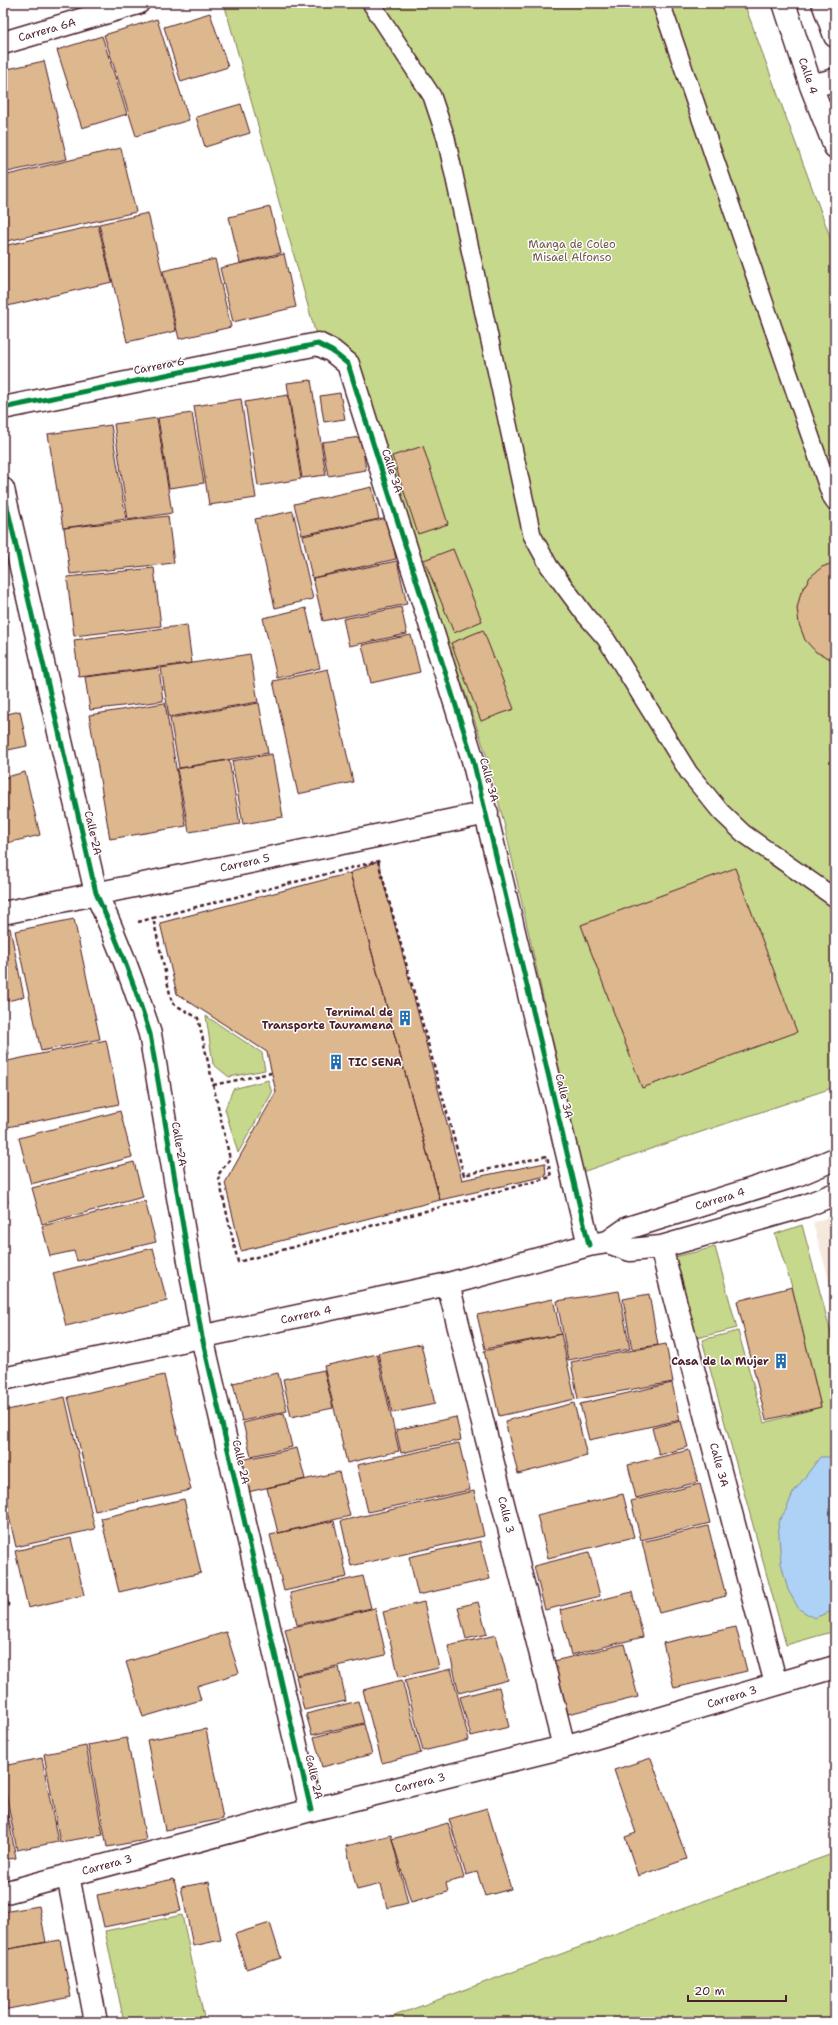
<svg xmlns="http://www.w3.org/2000/svg" width="838" height="2025" font-family="'Shantell Sans',sans-serif">
  <style>
    .built { fill: #f5e9dd }
    .green { fill: #c6d88c; stroke: #887c5c }
    .water { fill: #add2f6; stroke: #858aa5 }
    .building { fill: #ddb78e; stroke: #4a1f2b }
    .lines { fill: none; stroke-linecap: round; stroke-linejoin: round }
    .lane-casing { stroke: #4a1f2b; stroke-width: 20 }
    .street-casing { stroke: #4a1f2b; stroke-width: 25 }
    .path { stroke: #4a1f2b; stroke-width: 2.5; stroke-dasharray: 4 3; stroke-linecap: butt }
    .lane { stroke: #fff; stroke-width: 17 }
    .street { stroke: #fff; stroke-width: 22 }
    .cycleway-casing { stroke: #fff; stroke-width: 8 }
    .cycleway { stroke: #00873e; stroke-width: 5 }
    .labels { text-anchor: middle; dominant-baseline: central; stroke-width: 3; stroke-linejoin: round; paint-order: stroke }
    .street-label { font-size: 11px; fill: #4a1f2b; stroke: #fff }
    .park-label { font-size: 11px; fill: #6f5648; stroke: #fff }
    .poi-label { font-size: 11px; font-weight: bold; fill: #4a1f2b; stroke: #fff; text-anchor: end }
  </style>
  <rect width="100%" height="100%" fill="#fff"/>
  <filter id="ink" filterUnits="userSpaceOnUse"><feTurbulence type="fractalNoise" baseFrequency=".025" numOctaves="2"/><feDisplacementMap in="SourceGraphic" scale="8" xChannelSelector="R" yChannelSelector="G"/><feConvolveMatrix kernelMatrix="1 2 1 2 8 2 1 2 1" color-interpolation-filters="sRGB"/></filter>
  <g filter="url(#ink)">
    <path class="built" d="M835,1214V1302L813,1223Z"/>
    <path class="green" d="M224,3H744L835,250V1087L582,1172L504,823L486,754L352,362L316,335Z
      M206,1016L262,1053L265,1070L229,1077L213,1064Z
      M268,1080L272,1093L238,1153L225,1109L233,1089Z
      M802,1225L835,1348V1631L786,1645L702,1340L738,1331L764,1423L821,1407L792,1287L775,1234Z
      M715,1247L737,1328L697,1338L675,1257Z
      M835,1853V2022H378L779,1873Z
      M182,1915L205,2022H124L105,1931Z"/>
    <path class="water" d="M820,1457H835V1610L814,1618L799,1609L788,1590L781,1563L778,1522L786,1510L793,1493Z"/>
    <path class="building" d="M42,3H56L43,7Z
      M210,13L228,67L181,82L164,27Z
      M157,19L189,120L136,136L104,35Z
      M102,36L127,114L82,128L57,50Z
      M44,61L67,159L3,173V70Z
      M241,104L250,133L205,147L196,117Z
      M121,148L136,212L3,242V176Z
      M270,207L281,253L240,263L229,217Z
      M148,213L176,331L127,342L99,224Z
      M98,225L112,282L3,307V246Z
      M284,254L296,307L233,322L220,268Z
      M215,259L231,327L179,339L163,271Z
      M311,380L326,475L302,478L287,383Z
      M340,393L345,419L324,422L320,396Z
      M288,395L301,479L258,486L245,402Z
      M241,399L256,498L209,505L194,406Z
      M192,413L204,483L169,488L158,418Z
      M157,418L172,513L128,520L114,424Z
      M111,425L126,519L63,528L48,434Z
      M361,437L366,470L328,476L322,442Z
      M423,446L448,524L418,534L392,456Z
      M372,487L379,519L302,535L294,504Z
      M293,511L313,599L275,608L255,519Z
      M168,516L174,563L70,574L64,528Z
      M387,518L396,559L312,578L303,536Z
      M453,549L482,621L454,633L424,560Z
      M397,561L407,604L323,621L313,578Z
      M835,562V661L816,652L805,640L799,624L797,608L801,592L810,577L822,567Z
      M154,568L161,626L74,636L67,577Z
      M401,607L407,634L349,646L343,619Z
      M306,608L320,668L277,678L263,618Z
      M187,625L192,663L79,677L74,640Z
      M483,630L514,709L481,721L451,643Z
      M411,635L420,672L371,683L362,645Z
      M250,654L258,702L169,717L161,668Z
      M3,659L8,684L3,685Z
      M159,668L163,701L90,710L85,677Z
      M328,669L353,782L298,794L273,681Z
      M165,703L186,826L110,839L89,715Z
      M259,703L268,753L179,768L170,718Z
      M20,711L27,746L3,751V715Z
      M272,754L283,817L243,824L232,761Z
      M229,760L240,824L189,832L177,769Z
      M25,772L40,835L3,844V778Z
      M378,861L462,1180L545,1163L546,1176L440,1200L350,873Z
      M735,868L797,1032L642,1088L581,925Z
      M350,873L440,1200L241,1251L225,1183L276,1092L267,1052L177,994L160,923Z
      M74,919L100,1039L41,1051L15,931Z
      M10,928L24,997L3,1002V930Z
      M3,1028L9,1055L3,1056Z
      M106,1040L119,1104L3,1128V1062Z
      M120,1111L132,1157L31,1184L19,1138Z
      M134,1162L143,1197L42,1224L32,1188Z
      M3,1178L8,1203L3,1204Z
      M145,1201L156,1242L77,1261L74,1251L50,1256L42,1226Z
      M153,1248L167,1301L66,1326L53,1273Z
      M792,1287L821,1407L766,1420L737,1301Z
      M619,1291L630,1349L568,1360L557,1301Z
      M649,1294L658,1345L632,1349L623,1299Z
      M553,1299L561,1334L485,1349L477,1315Z
      M561,1334L575,1399L499,1416L484,1351Z
      M421,1344L435,1404L392,1413L378,1353Z
      M666,1344L673,1382L578,1399L571,1362Z
      M377,1354L399,1451L347,1463L324,1366Z
      M324,1370L333,1408L291,1417L283,1379Z
      M278,1373L287,1411L242,1421L233,1383Z
      M164,1375L191,1490L95,1511L68,1397Z
      M672,1383L680,1420L589,1440L580,1404Z
      M65,1397L95,1529L16,1547L3,1490V1411Z
      M574,1403L587,1456L518,1474L505,1421Z
      M284,1413L292,1447L251,1456L243,1423Z
      M456,1417L461,1440L401,1453L396,1430Z
      M681,1421L688,1447L659,1455L652,1428Z
      M459,1443L470,1490L368,1512L357,1465Z
      M297,1448L305,1479L248,1492L241,1460Z
      M689,1450L698,1482L636,1498L628,1465Z
      M339,1472L350,1516L278,1533L267,1488Z
      M700,1484L710,1523L641,1540L631,1501Z
      M474,1491L484,1536L351,1566L341,1521Z
      M623,1494L634,1537L548,1558L537,1515Z
      M184,1499L201,1573L119,1592L101,1518Z
      M334,1521L347,1577L284,1591L270,1535Z
      M708,1526L726,1596L659,1613L642,1542Z
      M71,1538L84,1595L28,1608L15,1551Z
      M480,1541L490,1579L418,1595L409,1557Z
      M589,1552L600,1596L545,1610L534,1566Z
      M363,1576L371,1608L297,1625L290,1593Z
      M3,1581L9,1605L3,1607Z
      M632,1592L643,1637L571,1655L560,1610Z
      M424,1602L439,1668L399,1677L383,1612Z
      M478,1602L487,1634L466,1639L458,1607Z
      M375,1608L386,1655L296,1675L285,1629Z
      M736,1627L747,1671L674,1688L663,1643Z
      M226,1632L239,1673L197,1686L201,1700L143,1717L126,1662Z
      M496,1635L508,1680L459,1693L448,1646Z
      M624,1644L638,1697L568,1714L554,1661Z
      M339,1667L346,1701L304,1710L296,1676Z
      M451,1669L469,1740L423,1751L405,1680Z
      M402,1680L421,1753L382,1763L363,1690Z
      M499,1687L509,1727L471,1736L460,1697Z
      M358,1701L364,1723L312,1735L306,1714Z
      M364,1724L372,1754L322,1767L314,1737Z
      M206,1729L223,1819L165,1830L147,1740Z
      M127,1738L146,1840L107,1847L88,1745Z
      M86,1746L103,1835L60,1842L44,1754Z
      M42,1758L58,1842L17,1850L3,1778V1766Z
      M651,1758L687,1859L638,1876L625,1837L636,1833L614,1770Z
      M3,1788L16,1858L3,1860Z
      M487,1808L511,1889L485,1896L477,1872L466,1875L449,1819Z
      M448,1823L464,1878L446,1883L448,1892L411,1902L392,1839Z
      M391,1835L408,1903L387,1908L381,1884L357,1890L346,1846Z
      M174,1879L181,1911L104,1927L97,1895Z
      M209,1882L221,1940L193,1946L181,1887Z
      M39,1906L46,1942L3,1950V1912Z
      M270,1923L281,1958L246,1969L235,1934Z
      M60,1940L71,1997L3,2010V1950Z
      M38,2019V2022H22Z"/>
    <g class="lines">
      <g class="lane-casing">
        <path id="lane" d="M371,3L432,96L446,138L532,535L549,566L586,616L606,639L689,773L721,812L743,833L835,898
          M661,3L831,496L835,502"/>
      </g>
      <g class="street-casing">
        <path id="street" d="M784,3L811,86L835,147
          M823,3L835,36
          M3,43L138,3
          M811,86L835,80
          M3,408L318,344L332,351L348,364L473,760L589,1245
          M3,489L96,893C117,939 135,986 150,1034L202,1337L311,1810
          M3,913L487,813
          M608,1242L630,1250L661,1247L805,1206L835,1194
          M661,1247L776,1684
          M448,1284L564,1747
          M3,1379L448,1284L589,1245L608,1242L628,1228L797,1175L835,1159
          M68,1875L96,2022
          M3,1893L311,1810L564,1747L835,1667"/>
      </g>
      <path class="path" d="M378,861L464,1175L547,1156L551,1177L238,1262L218,1175L230,1159L198,1018L172,1003L153,918Z
        M138,922L153,918
        M213,1085L271,1073"/>
      <use href="#lane" class="lane"/>
      <use href="#street" class="street"/>
      <g class="cycleway-casing">
        <path id="cycleway" d="M3,408L318,344L332,351L348,364L473,760L589,1245
          M3,489L96,893C117,939 135,986 150,1034L202,1337L311,1810"/>
      </g>
      <use href="#cycleway" class="cycleway"/>
    </g>
  </g>
  <defs>
    <g id="building-bare" transform="scale(1.2)"><path d="M-4-6H4V6H1V3H-1V6H-4ZM-2.5-4.3h1.7v1.8h-1.7ZM.8-4.3h1.7v1.8H.8ZM-2.5-1h1.7V.8h-1.7ZM.8-1h1.7V.8H.8Z" fill="#1f6fb2" stroke="#fff" stroke-width="2.5" paint-order="stroke"/></g>
  </defs>
  <g fill-rule="evenodd">
    <use href="#building-bare" x="405" y="1018"/>
    <use href="#building-bare" x="336" y="1062"/>
    <use href="#building-bare" x="781" y="1361"/>
  </g>
  <g class="labels">
    <g class="street-label">
      <text transform="translate(47 30) rotate(-16)">Carrera 6A</text>
      <text transform="translate(808 76) rotate(71)">Calle 4</text>
      <text transform="translate(159 366) rotate(-11)">Carrera 6</text>
      <text transform="translate(392 471) rotate(72)">Calle 3A</text>
      <text transform="translate(489 780) rotate(75)">Calle 3A</text>
      <text transform="translate(93 833) rotate(77)">Calle 2A</text>
      <text transform="translate(245 863) rotate(-12)">Carrera 5</text>
      <text transform="translate(564 1096) rotate(77)">Calle 3A</text>
      <text transform="translate(179 1144) rotate(80)">Calle 2A</text>
      <text transform="translate(720 1199) rotate(-17)">Carrera 4</text>
      <text transform="translate(306 1315) rotate(-12)">Carrera 4</text>
      <text transform="translate(241 1462) rotate(77)">Calle 2A</text>
      <text transform="translate(719 1465) rotate(75)">Calle 3A</text>
      <text transform="translate(506 1515) rotate(76)">Calle 3</text>
      <text transform="translate(732 1697) rotate(-17)">Carrera 3</text>
      <text transform="translate(314 1777) rotate(77)">Calle 2A</text>
      <text transform="translate(420 1783) rotate(-14)">Carrera 3</text>
      <text transform="translate(107 1865) rotate(-15)">Carrera 3</text>
    </g>
    <g class="park-label">
      <text x="572" y="244">Manga de Coleo<tspan x="572" dy="13">Misael Alfonso</tspan></text>
    </g>
    <g class="poi-label">
      <text x="393" y="1012">Ternimal de<tspan x="393" dy="13">Transporte Tauramena</tspan></text>
      <text x="348" y="1062" text-anchor="start">TIC SENA</text>
      <text x="769" y="1361">Casa de la Mujer</text>
    </g>
  </g>
  <rect width="838" height="2025" fill="none" stroke="#fff" stroke-width="16"/>
  <rect x="8" y="8" width="822" height="2009" fill="none" stroke="#4a1f2b" stroke-width="1.5" filter="url(#ink)"/>
  <path d="M688 1995v6h98v-6" fill="none" stroke="#4a1f2b" stroke-width="2"/>
  <text x="694" y="1995" font-size="12" fill="#4a1f2b" stroke="#ffffff" stroke-width="3" paint-order="stroke">20 m</text>
</svg>
